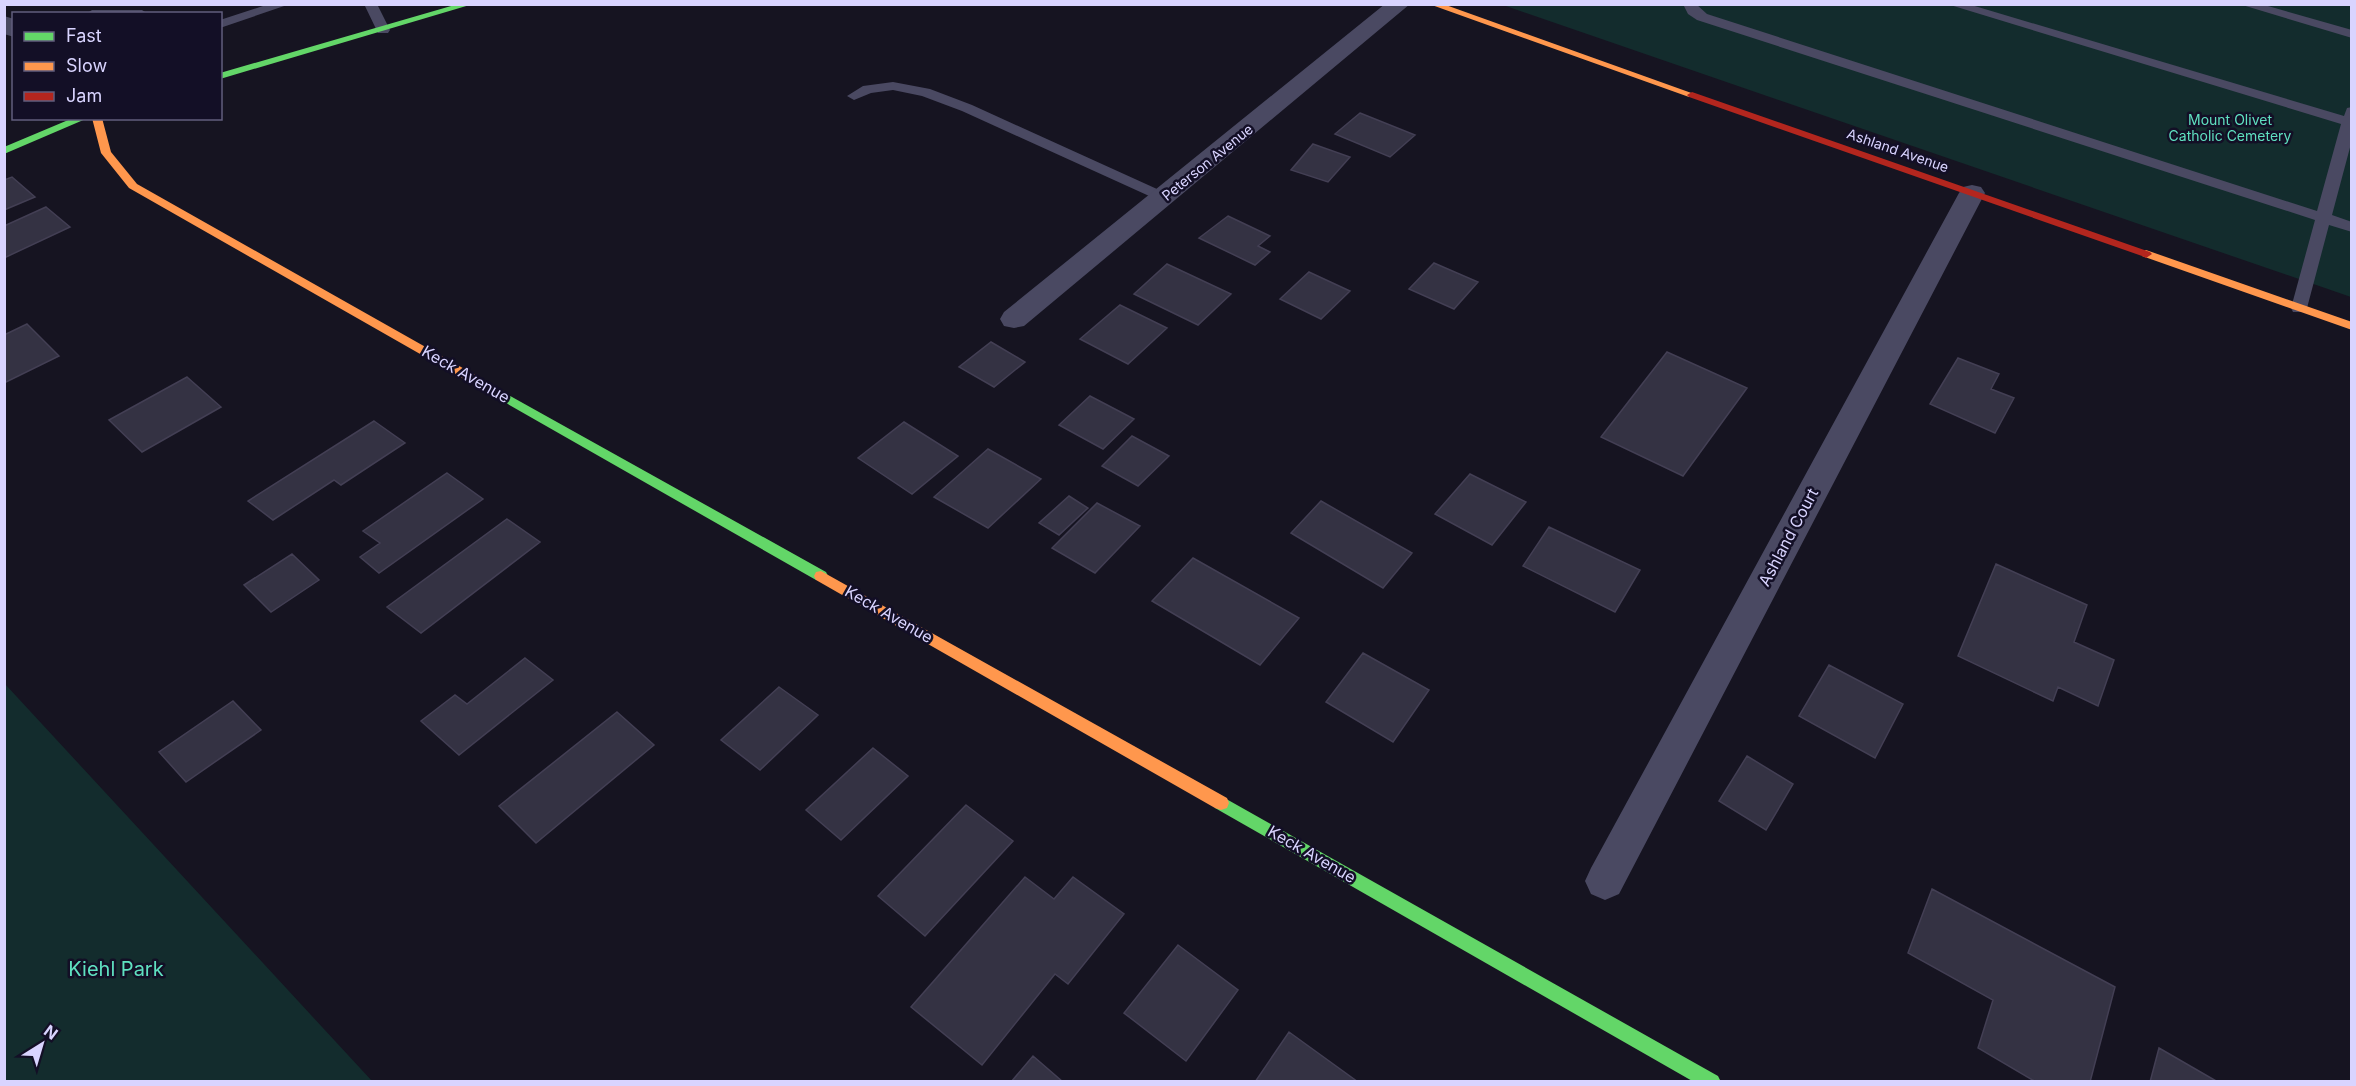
<svg xmlns="http://www.w3.org/2000/svg" width="2356" height="1086" font-family="Inter,sans-serif">
  <style>
    .green { fill: #132c2d }
    .building { fill: #343243; stroke: #433f54; stroke-width: 1.5 }
    .lines { fill: none; stroke-linecap: round; stroke-linejoin: round }
    .lane { fill: #4a4962; fill-rule: evenodd }
    .street { fill: #4a4962; fill-rule: evenodd }
    .fast { fill: #63d668; fill-rule: evenodd }
    .slow { fill: #ff974d; fill-rule: evenodd }
    .jam { fill: #b3261e; fill-rule: evenodd }
    .labels { text-anchor: middle; dominant-baseline: central; stroke-width: 5; stroke-linejoin: round; paint-order: stroke }
    .far-park-label { font-size: 14px; fill: #5fe0c0; stroke: #130f26 }
    .far-street-label { font-size: 14px; fill: #d9d4ff; stroke: #130f26 }
    .street-label { font-size: 16px; fill: #d9d4ff; stroke: #130f26 }
    .near-park-label { font-size: 20px; fill: #5fe0c0; stroke: #130f26 }
  </style>
  <rect width="100%" height="100%" fill="#161421"/>
  <path class="green" d="M1503,5H2351V297Z
    M5,684L372,1081H5Z"/>
  <path class="building" d="M1360,113L1415,135L1390,157L1335,134Z
    M1313,144L1350,157L1328,182L1291,170Z
    M12,177L35,197L4,210V180Z
    M46,207L70,227L4,258V226Z
    M1228,216L1270,236L1258,246L1270,252L1255,265L1199,238Z
    M1434,263L1478,282L1454,309L1409,289Z
    M1167,264L1231,294L1198,325L1134,294Z
    M1309,272L1350,291L1321,319L1280,299Z
    M1120,305L1167,328L1128,364L1080,339Z
    M27,324L59,356L4,383V335Z
    M991,342L1025,362L994,387L959,367Z
    M1667,352L1747,388L1683,476L1601,437Z
    M1958,358L1999,374L1991,389L2014,398L1995,433L1930,404Z
    M187,377L221,407L142,452L109,420Z
    M1090,396L1134,419L1103,449L1059,425Z
    M374,421L405,443L341,485L334,480L273,520L248,501Z
    M904,422L958,456L912,494L858,458Z
    M1132,436L1169,456L1138,486L1102,466Z
    M988,449L1041,479L988,528L934,497Z
    M447,473L483,499L379,573L360,557L380,543L363,531Z
    M1470,474L1526,502L1492,545L1435,514Z
    M1069,496L1088,508L1059,535L1039,523Z
    M1321,501L1412,553L1383,588L1291,533Z
    M1097,503L1140,526L1095,573L1052,548Z
    M507,519L540,542L421,633L387,607Z
    M1549,527L1640,570L1615,612L1523,566Z
    M292,554L319,580L271,612L244,585Z
    M1193,558L1299,618L1260,665L1152,601Z
    M1996,564L2087,605L2074,642L2114,660L2098,706L2058,687L2053,701L1958,656Z
    M1363,653L1429,690L1393,742L1326,702Z
    M525,658L553,680L459,755L421,721L455,695L467,704Z
    M1829,665L1903,704L1875,758L1799,716Z
    M779,687L818,715L760,770L721,740Z
    M233,701L261,730L186,782L159,752Z
    M617,712L654,745L536,843L499,806Z
    M873,748L908,776L841,840L806,810Z
    M1747,756L1793,784L1766,830L1719,801Z
    M966,805L1013,841L925,936L878,896Z
    M1025,877L1054,899L1073,877L1124,914L1068,984L1055,974L982,1065L911,1007Z
    M1932,889L2115,987L2090,1082H2036L1978,1048L1993,1000L1908,953Z
    M1178,945L1238,990L1186,1061L1124,1013Z
    M1289,1032L1358,1082H1255Z
    M2159,1048L2218,1082H2150Z
    M1033,1056L1063,1082H1011Z"/>
  <g class="lines">
    <path class="lane" d="M269,4H290L220,28V20Z
      M364,4H377L390,30L388,33H378Z
      M1683,4H1696L1707,14L2317,211L2341,124L1947,4H1968L2344,116L2347,108L2352,107V140L2332,215L2352,222V232L2329,225L2307,308L2305,312H2293L2291,308L2315,220L1697,20L1688,14Z
      M2239,4H2261L2352,30V38Z
      M92,10H142L148,14H86Z
      M893,82L930,89L972,105L1168,194L1171,197L1163,202L1158,200L962,111L922,96L893,90L871,93L854,100L847,96L863,86Z"/>
    <path class="street" d="M1385,4H1410L1024,326L1014,328L1004,326L1000,319L1004,312Z
      M4,16L14,19V37L4,34Z
      M1972,185L1981,187L1985,193L1619,894L1605,900L1591,894L1585,881L1591,868L1959,193L1963,187Z"/>
    <path class="fast" d="M458,4H473L220,79V73Z
      M73,118H88L4,154V147Z
      M503,392L826,572L828,576L826,580H816L499,399L497,396L499,393Z
      M1221,796L1718,1076L1721,1082H1694L1215,808L1213,803L1215,798Z"/>
    <path class="slow" d="M1429,4H1443L1697,95L1689,97Z
      M92,118H102L111,152L137,184L507,393L509,396L507,399H499L129,188L101,153Z
      M2146,250L2352,322V330L2142,256V252Z
      M821,571L1227,798L1229,803L1227,808L1221,810L1215,808L816,580L814,576L816,572Z"/>
    <path class="jam" d="M1692,92L2150,252L2152,254L2146,258L2142,256L1689,97L1687,95Z"/>
  </g>
  <g class="labels">
    <g class="far-park-label">
      <text x="2230" y="119">Mount Olivet<tspan x="2230" dy="16">Catholic Cemetery</tspan></text>
    </g>
    <g class="far-street-label">
      <text transform="translate(1898 150) rotate(19)">Ashland Avenue</text>
      <text transform="translate(1207 162) rotate(-39)">Peterson Avenue</text>
    </g>
    <g class="street-label">
      <text transform="translate(466 374) rotate(30)">Keck Avenue</text>
      <text transform="translate(1788 537) rotate(-62)">Ashland Court</text>
      <text transform="translate(889 614) rotate(30)">Keck Avenue</text>
      <text transform="translate(1312 854) rotate(30)">Keck Avenue</text>
    </g>
    <g class="near-park-label">
      <text x="116" y="969">Kiehl Park</text>
    </g>
  </g>
  <rect width="2356" height="1086" fill="none" stroke="#d9d4ff" stroke-width="12"/>
  <rect x="12" y="12" width="210" height="108" fill="#130f26" stroke="#625e7d" stroke-width="1.5"/>
  <rect x="24" y="32" width="30" height="9" fill="#63d668" stroke="#625e7d" stroke-width="1.5"/>
  <text x="66" y="42" font-size="18" fill="#d9d4ff">Fast</text>
  <rect x="24" y="62" width="30" height="9" fill="#ff974d" stroke="#625e7d" stroke-width="1.5"/>
  <text x="66" y="72" font-size="18" fill="#d9d4ff">Slow</text>
  <rect x="24" y="92" width="30" height="9" fill="#b3261e" stroke="#625e7d" stroke-width="1.5"/>
  <text x="66" y="102" font-size="18" fill="#d9d4ff">Jam</text>
  <g transform="translate(42 1044) rotate(37)" stroke="#130f26" stroke-width="4.5" paint-order="stroke">
  <path d="M0-4.5L10 22L0 15L-10 22Z" fill="#d9d4ff"/>
  <text y="-9" font-size="16" font-weight="bold" text-anchor="middle" fill="#d9d4ff">N</text>
  </g>
</svg>
